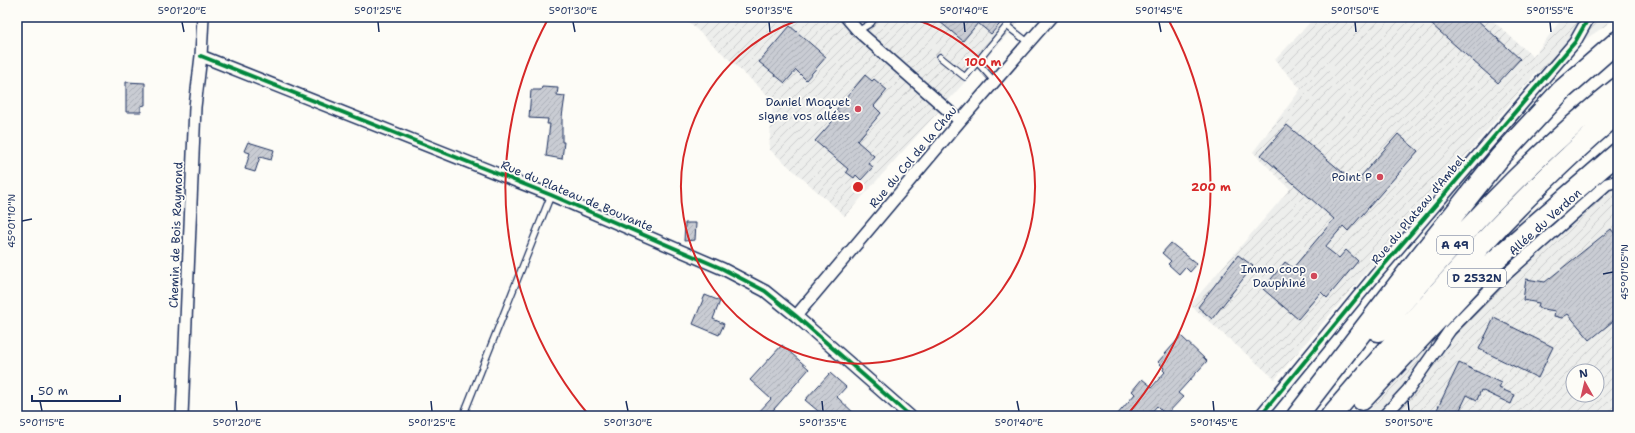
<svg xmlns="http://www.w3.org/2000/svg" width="1635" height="433" font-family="'Shantell Sans',sans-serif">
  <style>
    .industrial { fill: url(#industrial-furrows); fill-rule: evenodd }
    .building { fill: url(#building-hatch); stroke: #1b2f5e }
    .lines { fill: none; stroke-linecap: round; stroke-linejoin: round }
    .lane-casing { stroke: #1b2f5e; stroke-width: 8 }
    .street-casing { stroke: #1b2f5e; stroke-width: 14 }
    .highway-casing { stroke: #1b2f5e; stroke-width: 23 }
    .lane { stroke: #fdfcf7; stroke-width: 5.5 }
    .street { stroke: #fdfcf7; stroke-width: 11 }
    .highway { stroke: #fdfcf7; stroke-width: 20 }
    .cycleway-casing { stroke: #fdfcf7; stroke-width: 6 }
    .cycleway { stroke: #00873e; stroke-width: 4 }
    .ticks { fill: none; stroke: #1b2f5e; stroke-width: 1.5 }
    .ring { fill: none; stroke: #d62828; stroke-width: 2 }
    .poi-dot { fill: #d1495b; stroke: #fdfcf7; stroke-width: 1.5 }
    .labels { text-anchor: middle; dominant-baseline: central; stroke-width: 3.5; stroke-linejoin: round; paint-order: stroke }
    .shield { fill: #fdfcf7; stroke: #5f6c8c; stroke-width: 1 }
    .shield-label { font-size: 11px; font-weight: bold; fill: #1b2f5e }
    .poi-label { font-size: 12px; fill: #1b2f5e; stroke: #fdfcf7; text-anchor: end }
    .street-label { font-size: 12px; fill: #1b2f5e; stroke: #fdfcf7 }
    .centre { fill: #d62828; stroke: #fdfcf7; stroke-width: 2 }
    .ring-label { font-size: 12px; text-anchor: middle; font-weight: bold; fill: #d62828; stroke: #fdfcf7; stroke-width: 3.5; stroke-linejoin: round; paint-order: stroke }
    .neatline { fill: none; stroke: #1b2f5e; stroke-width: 1.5 }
    .ticks-label { font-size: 10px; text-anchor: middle; fill: #1b2f5e }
  </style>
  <defs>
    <pattern id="industrial-furrows" width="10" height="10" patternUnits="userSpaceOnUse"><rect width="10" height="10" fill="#edeeec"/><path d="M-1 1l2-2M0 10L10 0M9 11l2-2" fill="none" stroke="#cbcccd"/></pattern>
    <pattern id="building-hatch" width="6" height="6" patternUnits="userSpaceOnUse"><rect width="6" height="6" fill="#c9ccd3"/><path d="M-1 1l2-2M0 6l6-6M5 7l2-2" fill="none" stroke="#acb0b8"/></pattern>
  </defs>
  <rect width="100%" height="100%" fill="#fdfcf7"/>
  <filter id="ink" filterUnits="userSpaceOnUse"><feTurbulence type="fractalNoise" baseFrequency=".025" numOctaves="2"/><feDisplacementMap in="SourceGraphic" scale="8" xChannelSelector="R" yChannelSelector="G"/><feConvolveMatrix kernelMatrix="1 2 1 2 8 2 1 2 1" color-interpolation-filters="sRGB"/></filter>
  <g filter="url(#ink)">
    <path class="industrial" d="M683,17H1023L845,216L769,149L773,100Z
      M1315,17H1489L1533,57L1563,17H1618L1535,74L1275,379L1190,305L1290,189L1253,152L1301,89L1275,60Z
      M1618,166V416H1365L1478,290ZM1573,371H1597V395H1573Z"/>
    <path class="building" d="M934,17H1006L991,34L978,23L963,41Z
      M1423,17H1474L1520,59L1498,83Z
      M790,26L826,57L806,80L796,70L785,83L759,62Z
      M865,75L872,81L874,79L887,90L874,106L881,113L857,141L874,156L868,163L873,167L861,180L856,175L854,178L846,172L848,169L815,141L840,113L836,110Z
      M126,82L145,83V105L141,106V112H126Z
      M542,87L558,88L557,95L565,96L562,117V142H564L562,159L546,156L550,124H547L548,119L529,118L531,90H541Z
      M1287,125L1355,183L1398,134L1418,151L1348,231L1343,226L1325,247L1339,258L1346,250L1358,261L1327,298L1321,292L1298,319L1263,289L1285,262L1293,268L1334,219L1261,155Z
      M248,142L274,150L271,160L260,157L255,172L245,169L250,153L244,151Z
      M685,223H696L695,240L684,241Z
      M1611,229L1618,238V317L1590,340L1568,314L1562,318L1554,316L1555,311L1538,308L1539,303L1523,300L1526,279L1545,282Z
      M1171,243L1197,264L1190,272L1185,267L1179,274L1168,264L1171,261L1162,253Z
      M1238,255L1253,266L1212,319L1198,307Z
      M705,295L720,301L713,319L724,324L719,335L693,324Z
      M1494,318L1553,347L1538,378L1479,349Z
      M1181,336L1207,361L1178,393L1183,397L1166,415L1157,406L1148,416H1116L1135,394L1132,391L1142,379L1152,387L1165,372L1163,370L1164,368L1158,362Z
      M782,345L809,369L768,416H755L771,399L750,380Z
      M1459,363L1501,383L1499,388L1515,395L1511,404L1481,390L1477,400L1467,395L1457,416H1434Z
      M830,373L846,387L837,397L857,416H824L805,400Z"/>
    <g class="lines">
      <g class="lane-casing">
        <path id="lane" d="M1007,26L1029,43
          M858,31L871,23L875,17
          M940,57L965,77L1014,17
          M977,62L995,82
          M463,416L551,195"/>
      </g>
      <g class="street-casing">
        <path id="street" d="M846,17L858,31L960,121
          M201,56L551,195L723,269L765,291L796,316L910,416
          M796,316L960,121L1051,17
          M182,416L195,107L201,56L203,17
          M1260,416L1378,272L1575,42L1589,17
          M1384,416L1408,390L1450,330L1495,284L1607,184L1618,181"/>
      </g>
      <g class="highway-casing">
        <path id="highway" d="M1378,331C1451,245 1529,158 1618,88
          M1362,400L1486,268L1527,232L1618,153
          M1297,416L1411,268L1500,157L1561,91L1618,41
          M1331,416C1422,310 1511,203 1618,113"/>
      </g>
      <use href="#lane" class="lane"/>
      <use href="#street" class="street"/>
      <use href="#highway" class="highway"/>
      <g class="cycleway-casing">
        <path id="cycleway" d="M201,56L551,195L723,269L765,291L796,316L910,416
          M1260,416L1378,272L1575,42L1589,17"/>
      </g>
      <use href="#cycleway" class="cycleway"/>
    </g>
  </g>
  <path class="ticks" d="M182,22L184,32M378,22L379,32M573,22L575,32M769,22L770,32M964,22L965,32M1159,22L1161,32M1355,22L1356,32M1550,22L1551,32M22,221L32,219M1603,274L1613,272M40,401L42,411M236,401L237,411M431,401L432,411M626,401L628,411M822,401L823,411M1017,401L1019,411M1213,401L1214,411M1408,401L1409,411"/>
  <g class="ring">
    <path d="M908 17A177 177 0 1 1 808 17"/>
    <path d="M588 414A353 353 0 0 1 548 19M1168 19A353 353 0 0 1 1128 414"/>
  </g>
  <g class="poi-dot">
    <circle cx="858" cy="109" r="4"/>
    <circle cx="1380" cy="177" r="4"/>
    <circle cx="1314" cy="276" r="4"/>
  </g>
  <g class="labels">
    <g class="shield">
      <rect x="1437" y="236" width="36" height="18" rx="3"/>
      <rect x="1448" y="269" width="58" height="18" rx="3"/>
    </g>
    <g class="shield-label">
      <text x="1455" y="245">A 49</text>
      <text x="1477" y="278">D 2532N</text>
    </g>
    <g class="poi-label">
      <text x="850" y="102">Daniel Moquet<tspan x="850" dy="14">signe vos allées</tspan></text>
      <text x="1372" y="177">Point P</text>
      <text x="1306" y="269">Immo coop<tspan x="1306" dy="14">Dauphiné</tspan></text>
    </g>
    <g class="street-label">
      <text transform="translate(913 157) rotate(-50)">Rue du Col de la Chau</text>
      <text transform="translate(577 196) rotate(23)">Rue du Plateau de Bouvante</text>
      <text transform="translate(1418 210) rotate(-50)">Rue du Plateau d'Ambel</text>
      <text transform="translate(1545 222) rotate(-42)">Allée du Verdon</text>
      <text transform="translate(176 235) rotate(-88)">Chemin de Bois Raymond</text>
    </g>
  </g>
  <circle cx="858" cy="187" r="6" class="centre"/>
  <g class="ring-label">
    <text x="983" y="66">100 m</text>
    <text x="1211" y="191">200 m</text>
  </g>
  <rect width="1635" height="433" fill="none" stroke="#fdfcf7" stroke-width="44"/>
  <g transform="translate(1585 383) rotate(352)"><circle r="19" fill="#fdfcf7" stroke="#a3aaba"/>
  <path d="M0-3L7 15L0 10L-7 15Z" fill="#d1495b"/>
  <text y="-6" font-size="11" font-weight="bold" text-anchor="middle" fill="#1b2f5e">N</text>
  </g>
  <path d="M32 395v6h88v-6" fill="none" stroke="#1b2f5e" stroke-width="2"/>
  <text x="38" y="395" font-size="12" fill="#1b2f5e" stroke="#fdfcf7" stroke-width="3" paint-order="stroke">50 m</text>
  <rect x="22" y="22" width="1591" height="389" class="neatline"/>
  <g class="ticks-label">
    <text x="182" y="14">5°01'20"E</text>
    <text x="378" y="14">5°01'25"E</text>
    <text x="573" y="14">5°01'30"E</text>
    <text x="769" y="14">5°01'35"E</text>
    <text x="964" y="14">5°01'40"E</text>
    <text x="1159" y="14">5°01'45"E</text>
    <text x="1355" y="14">5°01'50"E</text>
    <text x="1550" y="14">5°01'55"E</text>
    <text transform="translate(11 221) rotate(-90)" y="4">45°01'10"N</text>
    <text transform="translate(1624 272) rotate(-90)" y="4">45°01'05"N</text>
    <text x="42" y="426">5°01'15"E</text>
    <text x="237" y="426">5°01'20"E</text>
    <text x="432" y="426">5°01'25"E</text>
    <text x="628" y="426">5°01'30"E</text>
    <text x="823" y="426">5°01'35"E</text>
    <text x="1019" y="426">5°01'40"E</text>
    <text x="1214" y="426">5°01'45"E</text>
    <text x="1409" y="426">5°01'50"E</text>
  </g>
</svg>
